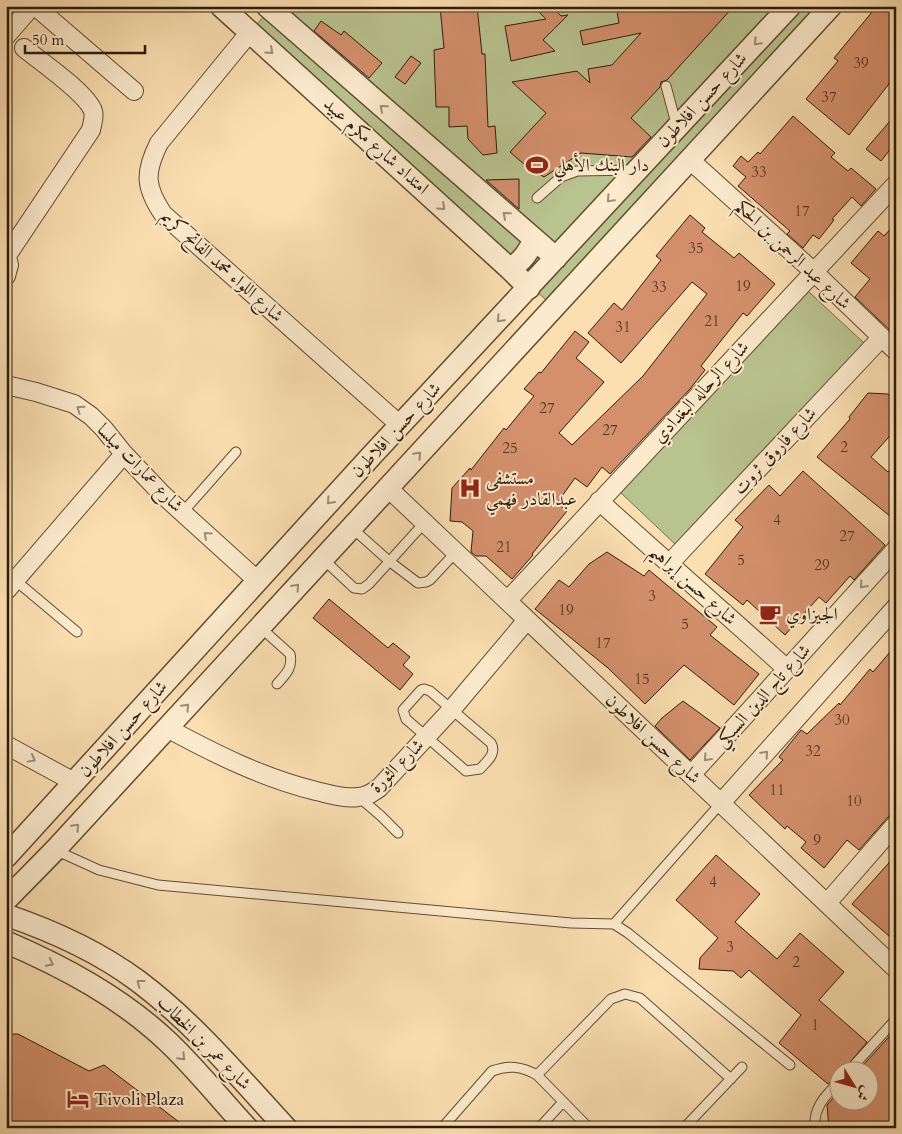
<svg xmlns="http://www.w3.org/2000/svg" width="902" height="1134" font-family="Cardo,Amiri,serif">
  <style>
    .grass { fill: #b9c38f; stroke: #736f4c }
    .building { fill: #d4906d; stroke: #2d1b0a }
    .lines { fill: none; stroke-linecap: round; stroke-linejoin: round }
    .service-casing { stroke: #604c34; stroke-width: 11 }
    .minor-casing { stroke: #604c34; stroke-width: 20 }
    .tertiary-casing { stroke: #604c34; stroke-width: 24 }
    .service { stroke: #fceacc; stroke-width: 9 }
    .minor { stroke: #fceacc; stroke-width: 18 }
    .tertiary { stroke: #fceacc; stroke-width: 21 }
    .oneway { stroke: #9f8d75 }
    .labels { text-anchor: middle; dominant-baseline: central; stroke-width: 4; stroke-linejoin: round; paint-order: stroke }
    .number-label { font-size: 15px; fill: #573823 }
    .street-label { font-size: 18px; fill: #2d1b0a; stroke: #fceacc }
    .poi-label { font-size: 18px; fill: #2d1b0a; stroke: #fceacc; text-anchor: start }
  </style>
  <rect width="100%" height="100%" fill="#fbdfb1"/>
  <filter id="stains"><feTurbulence type="fractalNoise" baseFrequency=".004" numOctaves="4"/><feColorMatrix values="0 0 0 0 .2 0 0 0 0 .09 0 0 0 0 .02 0 0 0 .5 -.17"/></filter>
  <radialGradient id="worn" r=".72"><stop offset=".6" stop-color="#630" stop-opacity="0"/><stop offset="1" stop-color="#630" stop-opacity=".3"/></radialGradient>
  <path class="grass" d="M272,6H819L547,301L254,28Z
    M808,291L864,343L676,545L620,492Z"/>
  <path class="building" d="M440,6H477L482,54H485L488,127L495,126L497,153L483,155L468,139L467,126L449,127V107H436L434,50L444,48Z
    M533,6H551L561,16L568,15L543,40L555,51L511,61L505,26L546,19Z
    M616,6H734L667,80L661,82L660,87L631,118L651,137L632,157L581,153L544,177L525,165L510,152L546,113L512,82L577,71L590,83L588,69L612,65L641,33L583,45L580,31L619,23Z
    M877,6H896V75L849,135L806,99L838,61L834,58Z
    M321,21L341,35L344,31L382,63L369,78L314,31Z
    M411,56L421,63L405,84L395,77Z
    M896,114V142L881,161L866,149Z
    M793,116L835,153L831,157L848,171L851,168L876,189L861,206L852,197L832,219L834,220L819,239L813,235L803,248L787,234L790,231L738,186L746,177L733,166L741,156L748,162L758,152L760,154Z
    M519,179V209L486,180Z
    M690,215L705,228L702,232L734,258L739,253L775,284L747,316L743,313L701,366L705,370L690,389L610,474L602,467L587,487L575,478L557,503L567,511L532,554L533,555L512,579L486,556H476L471,552L473,531L462,522L450,521L452,488L470,468L471,470L504,428L506,430L534,396L524,389L539,372L541,373L575,331L589,342L576,358L604,382L559,433L572,445L643,376L707,294L692,282L621,363L588,333L614,303L622,310L661,260L656,256Z
    M896,223V336L855,297L870,279L851,263L878,231L884,236Z
    M868,393L888,394L896,401V429L871,457L888,472L896,466V521L817,457L850,419L849,417Z
    M803,471L885,545L854,580L850,576L826,603L819,597L785,635L747,600L743,605L705,574L743,527L735,520L769,485L780,496Z
    M607,552L644,576L649,570L717,627L710,635L759,674L734,705L684,665L645,704L608,668L535,609L559,580L569,587L589,564Z
    M329,599L388,648L393,643L410,657L403,665L413,674L400,690L313,618Z
    M896,645V811L888,817L859,850L847,840L824,868L801,848L806,842L787,826L785,829L749,795L783,760L779,757L801,730L807,734L839,703L840,705L870,669L873,672Z
    M683,701L720,728L690,760L655,726L662,718Z
    M716,855L760,894L735,922L777,959L800,933L844,972L819,1000L867,1042L842,1072H840V1075L828,1084L779,1043L801,1015L749,970L741,978L733,971L699,969L700,958L718,938L676,900Z
    M896,855V942L852,904Z
    M896,1029V1128H829L827,1105L840,1090V1102H870V1072H857Z
    M6,1034H18L89,1071L104,1065L187,1128H6Z"/>
  <g class="lines">
    <g class="service-casing">
      <path id="service" d="M666,86L677,127
        M537,198L561,177L577,171L635,170
        M183,512L236,452
        M352,528L389,561L418,583L426,582L430,580L456,552
        M323,559L354,588L362,589L369,584L425,522
        M15,580L77,632
        M260,627L290,654C293,668 286,674 277,684
        M424,689L430,691L491,743C497,754 487,761 480,769L466,771L406,719L403,710L421,690Z
        M360,798L381,816L398,833
        M55,850L99,870L158,885L571,923L614,924L628,933L790,1065
        M614,924L721,803
        M848,1072L896,1019
        M537,1075L611,999L625,994L640,998L731,1079
        M442,1128L492,1071C509,1065 521,1066 537,1075L589,1128
        M539,1128L563,1102
        M684,1128L742,1067
        M815,1128C813,1107 826,1095 840,1081"/>
    </g>
    <g class="minor-casing">
      <path id="minor" d="M35,6L134,91
        M250,32L159,143C144,173 145,187 163,214L400,425
        M6,36L32,6
        M690,160L814,272L896,351
        M6,253L9,265L6,276
        M8,254L91,130C92,124 95,117 93,111C87,93 40,61 24,48
        M6,385L36,392L74,404L91,416L104,429L124,454L162,494L258,581
        M388,488L896,969
        M599,501L787,669
        M669,564L881,338
        M6,591L124,454
        M507,601L896,184
        M167,728C215,754 263,778 316,791C330,794 344,799 358,797C366,797 372,793 379,788L452,709L527,620
        M6,745L74,782
        M691,775L896,549
        M721,803L896,607
        M827,903L896,824"/>
    </g>
    <g class="tertiary-casing">
      <path id="tertiary" d="M221,6L510,269L529,288
        M267,6L556,258
        M510,269C522,261 528,253 534,240
        M6,857L374,453L790,6
        M6,900L55,850L831,6
        M6,915C53,931 99,952 138,981C194,1023 239,1077 286,1128
        M6,942C64,967 120,997 166,1040C195,1067 220,1099 247,1128"/>
    </g>
    <use href="#service" class="service"/>
    <use href="#minor" class="minor"/>
    <use href="#tertiary" class="tertiary"/>
  </g>
  <defs><path id="oneway-chevron" d="M-2-3.5L2.5 0L-2 3.5" fill="none" stroke-width="1.6" stroke-linecap="round" stroke-linejoin="round" transform="scale(1.25)"/></defs>
  <g class="oneway">
    <use href="#oneway-chevron" transform="translate(757 42) rotate(133)"/>
    <use href="#oneway-chevron" transform="translate(270 51) rotate(42)"/>
    <use href="#oneway-chevron" transform="translate(383 108) rotate(-139)"/>
    <use href="#oneway-chevron" transform="translate(610 199) rotate(133)"/>
    <use href="#oneway-chevron" transform="translate(442 207) rotate(42)"/>
    <use href="#oneway-chevron" transform="translate(506 215) rotate(-139)"/>
    <use href="#oneway-chevron" transform="translate(500 319) rotate(133)"/>
    <use href="#oneway-chevron" transform="translate(80 409) rotate(-146)"/>
    <use href="#oneway-chevron" transform="translate(418 455) rotate(-47)"/>
    <use href="#oneway-chevron" transform="translate(330 501) rotate(132)"/>
    <use href="#oneway-chevron" transform="translate(207 535) rotate(-138)"/>
    <use href="#oneway-chevron" transform="translate(863 585) rotate(132)"/>
    <use href="#oneway-chevron" transform="translate(296 587) rotate(-48)"/>
    <use href="#oneway-chevron" transform="translate(186 707) rotate(-47)"/>
    <use href="#oneway-chevron" transform="translate(765 754) rotate(-48)"/>
    <use href="#oneway-chevron" transform="translate(707 758) rotate(132)"/>
    <use href="#oneway-chevron" transform="translate(32 759) rotate(29)"/>
    <use href="#oneway-chevron" transform="translate(76 827) rotate(-47)"/>
    <use href="#oneway-chevron" transform="translate(50 963) rotate(27)"/>
    <use href="#oneway-chevron" transform="translate(140 983) rotate(-143)"/>
    <use href="#oneway-chevron" transform="translate(182 1057) rotate(46)"/>
  </g>
  <defs>
    <g id="stadium-bare" transform="scale(1.725)"><path d="M0-5a6.5 5 0 1 0 0 10a6.5 5 0 1 0 0-10ZM-3.5-1.8h7v3.6h-7Z" fill="#8f2418" stroke="#fceacc" stroke-width="2.5" paint-order="stroke"/></g>
    <g id="hospital-bare" transform="scale(1.725)"><path d="M-5-5h3v3.5h4V-5h3V5h-3V1.5h-4V5h-3Z" fill="#8f2418" stroke="#fceacc" stroke-width="2.5" paint-order="stroke"/></g>
    <g id="cafe-bare" transform="scale(1.725)"><path d="M-5.5-4.5H6V0H3Q3 3.5 0 3.5H-2.5Q-5.5 3.5-5.5 0ZM3-3.2v2h1.7v-2ZM-6 4.5H4V6H-6Z" fill="#8f2418" stroke="#fceacc" stroke-width="2.5" paint-order="stroke"/></g>
    <g id="hotel-bare" transform="scale(1.725)"><path d="M-6-4.5h1.5V1H6V5H4.5V3h-9V5H-6ZM-4 0a1.8 1.8 0 1 1 3.6 0ZM.5 0V-2.5h3Q6-2.5 6 0Z" fill="#8f2418" stroke="#fceacc" stroke-width="2.5" paint-order="stroke"/></g>
  </defs>
  <g fill-rule="evenodd">
    <use href="#stadium-bare" x="537" y="165"/>
    <use href="#hospital-bare" x="470" y="488"/>
    <use href="#cafe-bare" x="770" y="614"/>
    <use href="#hotel-bare" x="78" y="1099"/>
  </g>
  <g class="labels">
    <g class="number-label">
      <text x="861" y="63">39</text>
      <text x="829" y="97">37</text>
      <text x="759" y="172">33</text>
      <text x="802" y="211">17</text>
      <text x="696" y="248">35</text>
      <text x="743" y="286">19</text>
      <text x="659" y="287">33</text>
      <text x="712" y="321">21</text>
      <text x="623" y="327">31</text>
      <text x="547" y="408">27</text>
      <text x="610" y="430">27</text>
      <text x="844" y="447">2</text>
      <text x="510" y="448">25</text>
      <text x="777" y="520">4</text>
      <text x="847" y="536">27</text>
      <text x="504" y="547">21</text>
      <text x="741" y="560">5</text>
      <text x="822" y="565">29</text>
      <text x="652" y="596">3</text>
      <text x="566" y="610">19</text>
      <text x="685" y="624">5</text>
      <text x="603" y="643">17</text>
      <text x="642" y="679">15</text>
      <text x="842" y="720">30</text>
      <text x="813" y="751">32</text>
      <text x="777" y="790">11</text>
      <text x="854" y="801">10</text>
      <text x="817" y="840">9</text>
      <text x="713" y="882">4</text>
      <text x="730" y="947">3</text>
      <text x="796" y="962">2</text>
      <text x="815" y="1025">1</text>
    </g>
    <g class="street-label">
      <text transform="translate(702 100) rotate(-47)">شارع حسن افلاطون</text>
      <text transform="translate(376 146) rotate(42)">امتداد شارع مكرم عبيد</text>
      <text transform="translate(793 255) rotate(43)">شارع عبد الرحمن بن الحكم</text>
      <text transform="translate(222 266) rotate(42)">شارع اللواء محمد الفاتح كريم</text>
      <text transform="translate(701 392) rotate(-47)">شارع الرحاله البغدادي</text>
      <text transform="translate(396 430) rotate(-47)">شارع حسن افلاطون</text>
      <text transform="translate(775 451) rotate(-47)">شارع فاروق ثروت</text>
      <text transform="translate(140 468) rotate(46)">شارع عمارات ميلسا</text>
      <text transform="translate(693 585) rotate(42)">شارع حسن إبراهيم</text>
      <text transform="translate(763 696) rotate(-48)">شارع تاج الدين السبكي</text>
      <text transform="translate(123 729) rotate(-48)">شارع حسن افلاطون</text>
      <text transform="translate(653 739) rotate(43)">شارع حسن افلاطون</text>
      <text transform="translate(397 766) rotate(-45)">شارع الثورة</text>
      <text transform="translate(204 1043) rotate(45)">شارع عمر بن الخطاب</text>
    </g>
    <g class="poi-label">
      <text x="554" y="165">دار البنك الأهلي</text>
      <text x="486" y="478">مستشفى<tspan x="486" dy="21">عبدالقادر فهمي</tspan></text>
      <text x="786" y="614">الجيزاوي</text>
      <text x="94" y="1099">Tivoli Plaza</text>
    </g>
  </g>
  <rect width="902" height="1134" fill="none" stroke="#fbdfb1" stroke-width="25"/>
  <rect x="8" y="8" width="887" height="1119" fill="none" stroke="#2d1b0a" stroke-width="2.5"/>
  <rect x="12" y="12" width="877" height="1109" fill="none" stroke="#2d1b0a"/>
  <g transform="translate(854 1086) rotate(127)"><circle r="24" fill="#fceacc" stroke="#a9977e"/>
  <path d="M0-4L9 19L0 12L-9 19Z" fill="#8f2418"/>
  <text y="-8" font-size="14" font-weight="bold" text-anchor="middle" fill="#2d1b0a">ش</text>
  </g>
  <path d="M25 45v8h120v-8" fill="none" stroke="#2d1b0a" stroke-width="2.5"/>
  <text x="32" y="45" font-size="15" fill="#2d1b0a" stroke="#fceacc" stroke-width="4" paint-order="stroke">50 m</text>
  <rect width="100%" height="100%" filter="url(#stains)"/>
  <rect width="100%" height="100%" fill="url(#worn)"/>
</svg>
